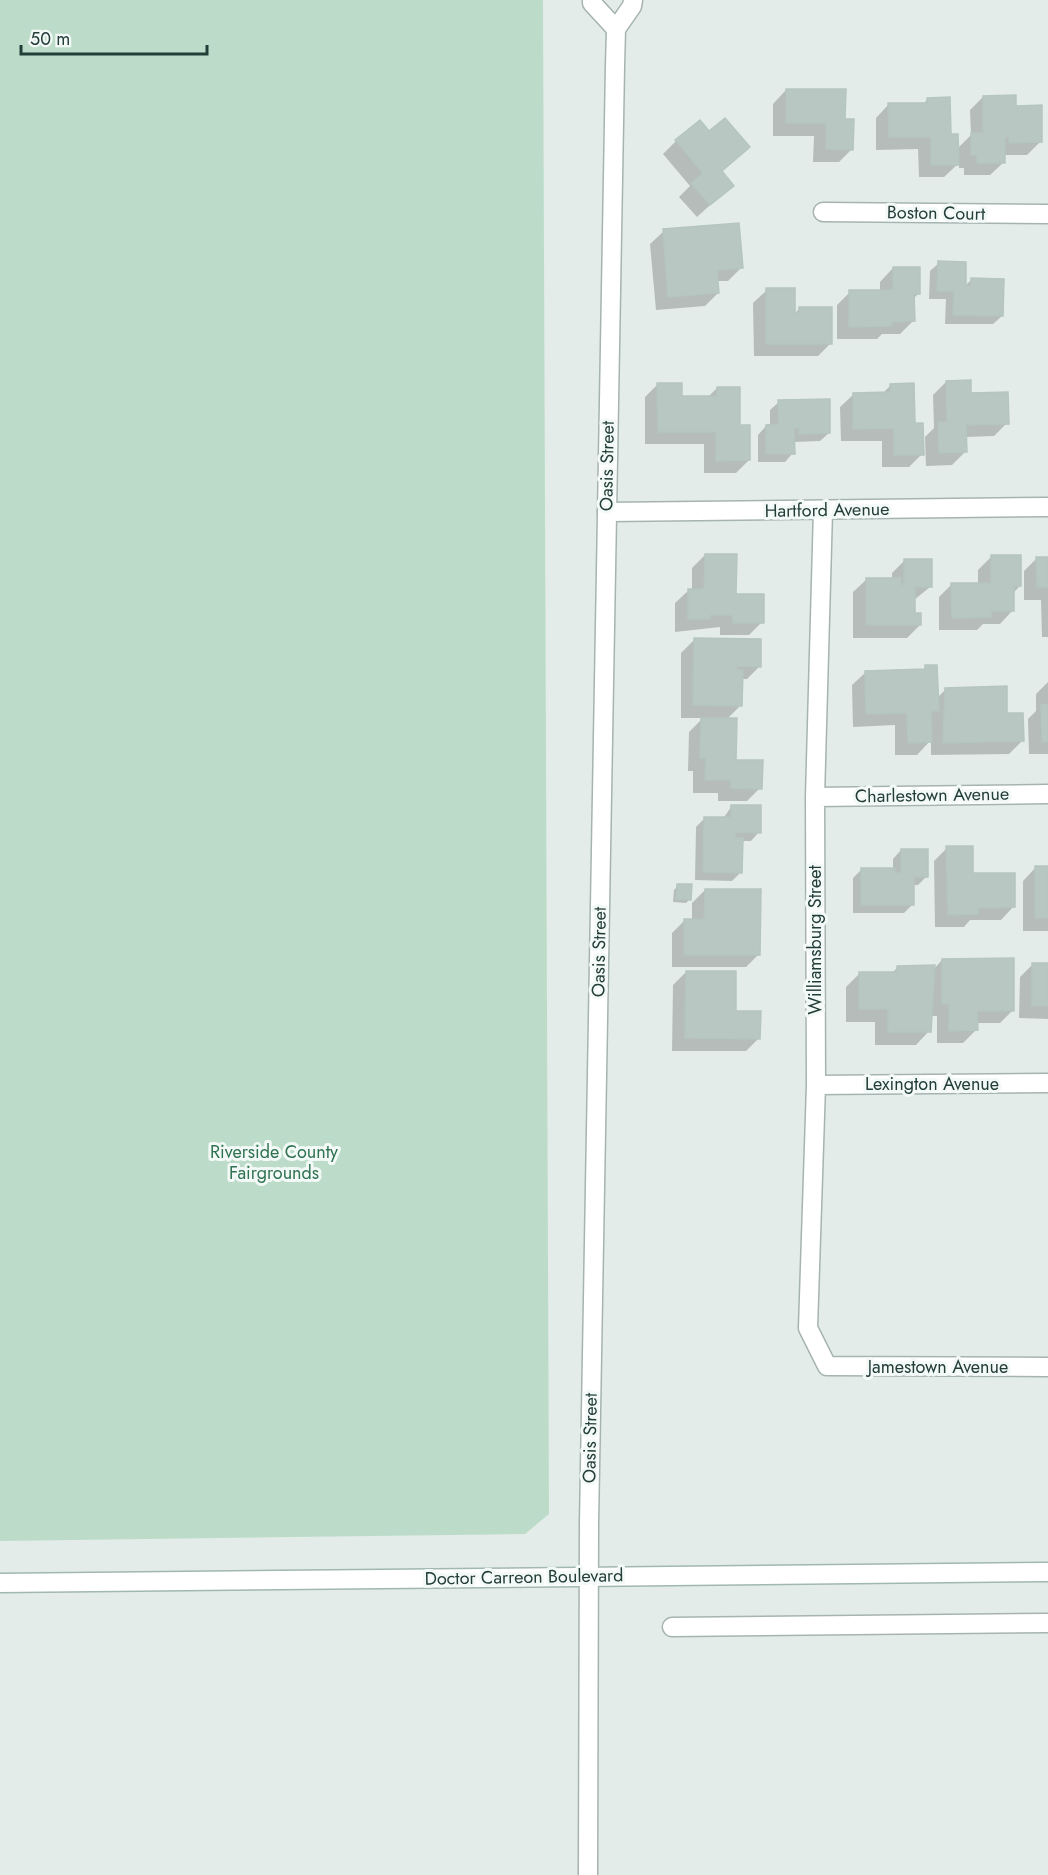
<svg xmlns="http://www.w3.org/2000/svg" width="1048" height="1875" font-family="Jost,sans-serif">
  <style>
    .green { fill: #bcdcc9 }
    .shadow { fill: #0003 }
    .building { fill: #b8c7c2; stroke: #b5c5c1; stroke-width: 1.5 }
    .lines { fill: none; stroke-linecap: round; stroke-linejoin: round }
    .minor-casing { stroke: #a6b4b1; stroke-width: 21 }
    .tertiary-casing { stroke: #a6b4b1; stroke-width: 21 }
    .secondary-casing { stroke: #a1b7b2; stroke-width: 21 }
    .minor { stroke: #fff; stroke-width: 18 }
    .tertiary { stroke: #fff; stroke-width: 18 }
    .secondary { stroke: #fff; stroke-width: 18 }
    .labels { text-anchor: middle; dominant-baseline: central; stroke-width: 6; stroke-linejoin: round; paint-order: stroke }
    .street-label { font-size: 18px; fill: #233d39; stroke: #f3f9f6 }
    .park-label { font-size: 18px; fill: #2f7251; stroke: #f3f9f6 }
  </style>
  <rect width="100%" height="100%" fill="#e3ece9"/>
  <path class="green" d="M0,0H543L549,1514L525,1534L0,1541Z"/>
  <path class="shadow" d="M786,90L844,120L852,149L839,162H813L814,136H773V104Z
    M983,97L1040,142L1027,155H1003L1004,162L990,175H964V168H959V163L944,177H919L918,149L876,150V118L889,104H923L928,99L957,149L971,135L970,110Z
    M709,133L748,147L721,172L732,185L697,217L679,197L690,186L663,154L676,141Z
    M664,231L741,268L728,281H717L718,293L705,306L656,310L650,244Z
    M939,263L964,287L971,280L1002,316L993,324H945L946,299H929L930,271Z
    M893,268L919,293L913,299V321L900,334H882L877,339H837V305L850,292H880V282Z
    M767,290L793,315L800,308L831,343L818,356H754L753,303Z
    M946,382L970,394L1007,423L994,436L965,437V452L952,465L926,466L925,437L934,428L933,395Z
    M658,384L680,397H708L717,388L739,426L749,460L736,473H704V444H645V397Z
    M891,385L913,425L922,454L909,467H882V441H841L840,407L854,394H882Z
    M779,402L829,433L820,441L793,442V453L785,462H758V435L766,426H770V410Z
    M705,555L735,595L762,622L749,635H720V627L675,632V603L689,590H692V568Z
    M991,557L1020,586L1013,593V610L1000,624H983L977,630H939V597L952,584H978V570Z
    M1037,558H1048V637H1042L1041,600H1024V571Z
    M905,560L930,587L914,600V614L920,625L907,638H853V592L867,579H892V573Z
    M694,640L760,666L747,679H741V705L726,720L735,761L760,788L747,801H718V793H693V771H688L689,732L703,718H681V653Z
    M926,666L937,698L946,689L1006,715L1022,741L1009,754L931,755V740L917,755H895V725L853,727L852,685L866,672L922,671Z
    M1048,682V754H1029L1028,719L1036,711V694Z
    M731,807L759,832L751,841H741V872L732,881L695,880L696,827L704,819H723Z
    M947,848L972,875L1014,906L1001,920H970L964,927H935L934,861Z
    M901,850L927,876L918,885H913V904L904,913H853V878L862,869H893V859Z
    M1036,867H1048V931H1023V881Z
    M678,886L690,899L686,903L673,902L674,890Z
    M705,890L759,954L746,967H672V933L685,920H692V903Z
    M942,960L1013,1010L1000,1023H976V1030L963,1043H937V1016H930L929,1031L916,1045H875V1022H846V987L859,974L892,973L898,967L933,970Z
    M1033,964H1048V1019L1019,1018L1020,977Z
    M686,972L735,1013L759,1038L746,1051H672L673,985Z"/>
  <path class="building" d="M786,89H846L845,119H854L853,150L826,149V123H786Z
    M1016,95V106L1042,105V142L1009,143V137H1005V163H977V155H971V133H983V96Z
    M950,97L951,134H958L959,165H931V137H889L888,103H927V98Z
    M725,118L750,147L722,171L734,186L710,205L691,183L703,173L675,140L700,120L709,131Z
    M739,223L743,268L717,270L719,293L668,297L663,229Z
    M938,261L966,262V286H971V278L1004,279L1003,316L953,315L954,291H937Z
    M893,267H920V294H914L915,321L892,322V326L849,327V290H893Z
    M766,288H795V313L799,312V307H832V344H766Z
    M971,380V393L1008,392L1009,424L966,425L967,452L939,453L938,422H947L946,381Z
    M657,383H682V396H717V387H740V425H750V460L716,461V432H658Z
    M914,383L915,423H923L924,455H894V428L853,429V393L890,392V384Z
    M830,399V433L799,434V428H794L795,454H766V425L779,424L778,400Z
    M705,554H737L736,594H764V623H733V615H710V619H688V589H704Z
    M991,555H1021V586H1014V611H991L992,617L952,618L951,583H991Z
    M1036,557H1048V587H1037Z
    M904,559H932V587H915V613H921V625H866V578H901V585H904Z
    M694,638L761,639V667L737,666V670H743L742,706L693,705Z
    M925,665H937L939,711H931L932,742L908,743L907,713L866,714L865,671L925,669Z
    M1007,686V713H1023L1024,741L943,743L945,688Z
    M1048,704V742H1042L1041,705Z
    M701,718H737L736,760H763L762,789L731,788V780H705L706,758H700Z
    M731,805H761V833L735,832V838H743L742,873L703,872L704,817H731Z
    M946,846H973V873H1015V907L978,908V914L948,915Z
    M901,849H928V877H914V905H861V868H895V873H901Z
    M1035,866H1048V918H1035Z
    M677,884H692L691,900L676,899Z
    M705,889H761L760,955H684V919H704Z
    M1014,958V1011H977L978,1030L949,1031V1004H942V959Z
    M1032,963H1048V1006H1032Z
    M935,965L931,1032H888V1009H859V972H897V966Z
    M686,971H736V1011H761L760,1039L685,1038Z"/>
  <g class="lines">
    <g class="minor-casing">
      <path id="minor" d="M823,212L1048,214
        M823,510L815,797L816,1085L808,1328L827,1366L1048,1367
        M607,512L1048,507
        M815,797L1048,794
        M816,1085L1048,1083
        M672,1627L1048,1623"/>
    </g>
    <g class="tertiary-casing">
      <path id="tertiary" d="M592,0V3L616,29
        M588,1875L589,1523L615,66L616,29L632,6L633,0"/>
    </g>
    <g class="secondary-casing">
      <path id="secondary" d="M0,1583L1048,1572"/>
    </g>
    <use href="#minor" class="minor"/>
    <use href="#tertiary" class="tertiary"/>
    <use href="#secondary" class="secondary"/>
  </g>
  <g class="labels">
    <g class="street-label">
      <text transform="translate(936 213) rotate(1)">Boston Court</text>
      <text transform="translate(607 466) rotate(-89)">Oasis Street</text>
      <text transform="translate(827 510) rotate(-1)">Hartford Avenue</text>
      <text transform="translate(932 795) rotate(-1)">Charlestown Avenue</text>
      <text transform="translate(815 940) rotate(-90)">Williamsburg Street</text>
      <text transform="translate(599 952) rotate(-89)">Oasis Street</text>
      <text x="932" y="1084">Lexington Avenue</text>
      <text x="938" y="1367">Jamestown Avenue</text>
      <text transform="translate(590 1438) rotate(-89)">Oasis Street</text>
      <text transform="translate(524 1577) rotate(-1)">Doctor Carreon Boulevard</text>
    </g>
    <g class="park-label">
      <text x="274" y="1152">Riverside County<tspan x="274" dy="21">Fairgrounds</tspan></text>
    </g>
  </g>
  <path d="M21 45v9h186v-9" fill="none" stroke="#233d39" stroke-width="3"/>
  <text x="30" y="45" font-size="18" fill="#233d39" stroke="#f3f9f6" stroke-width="4.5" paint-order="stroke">50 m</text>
</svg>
